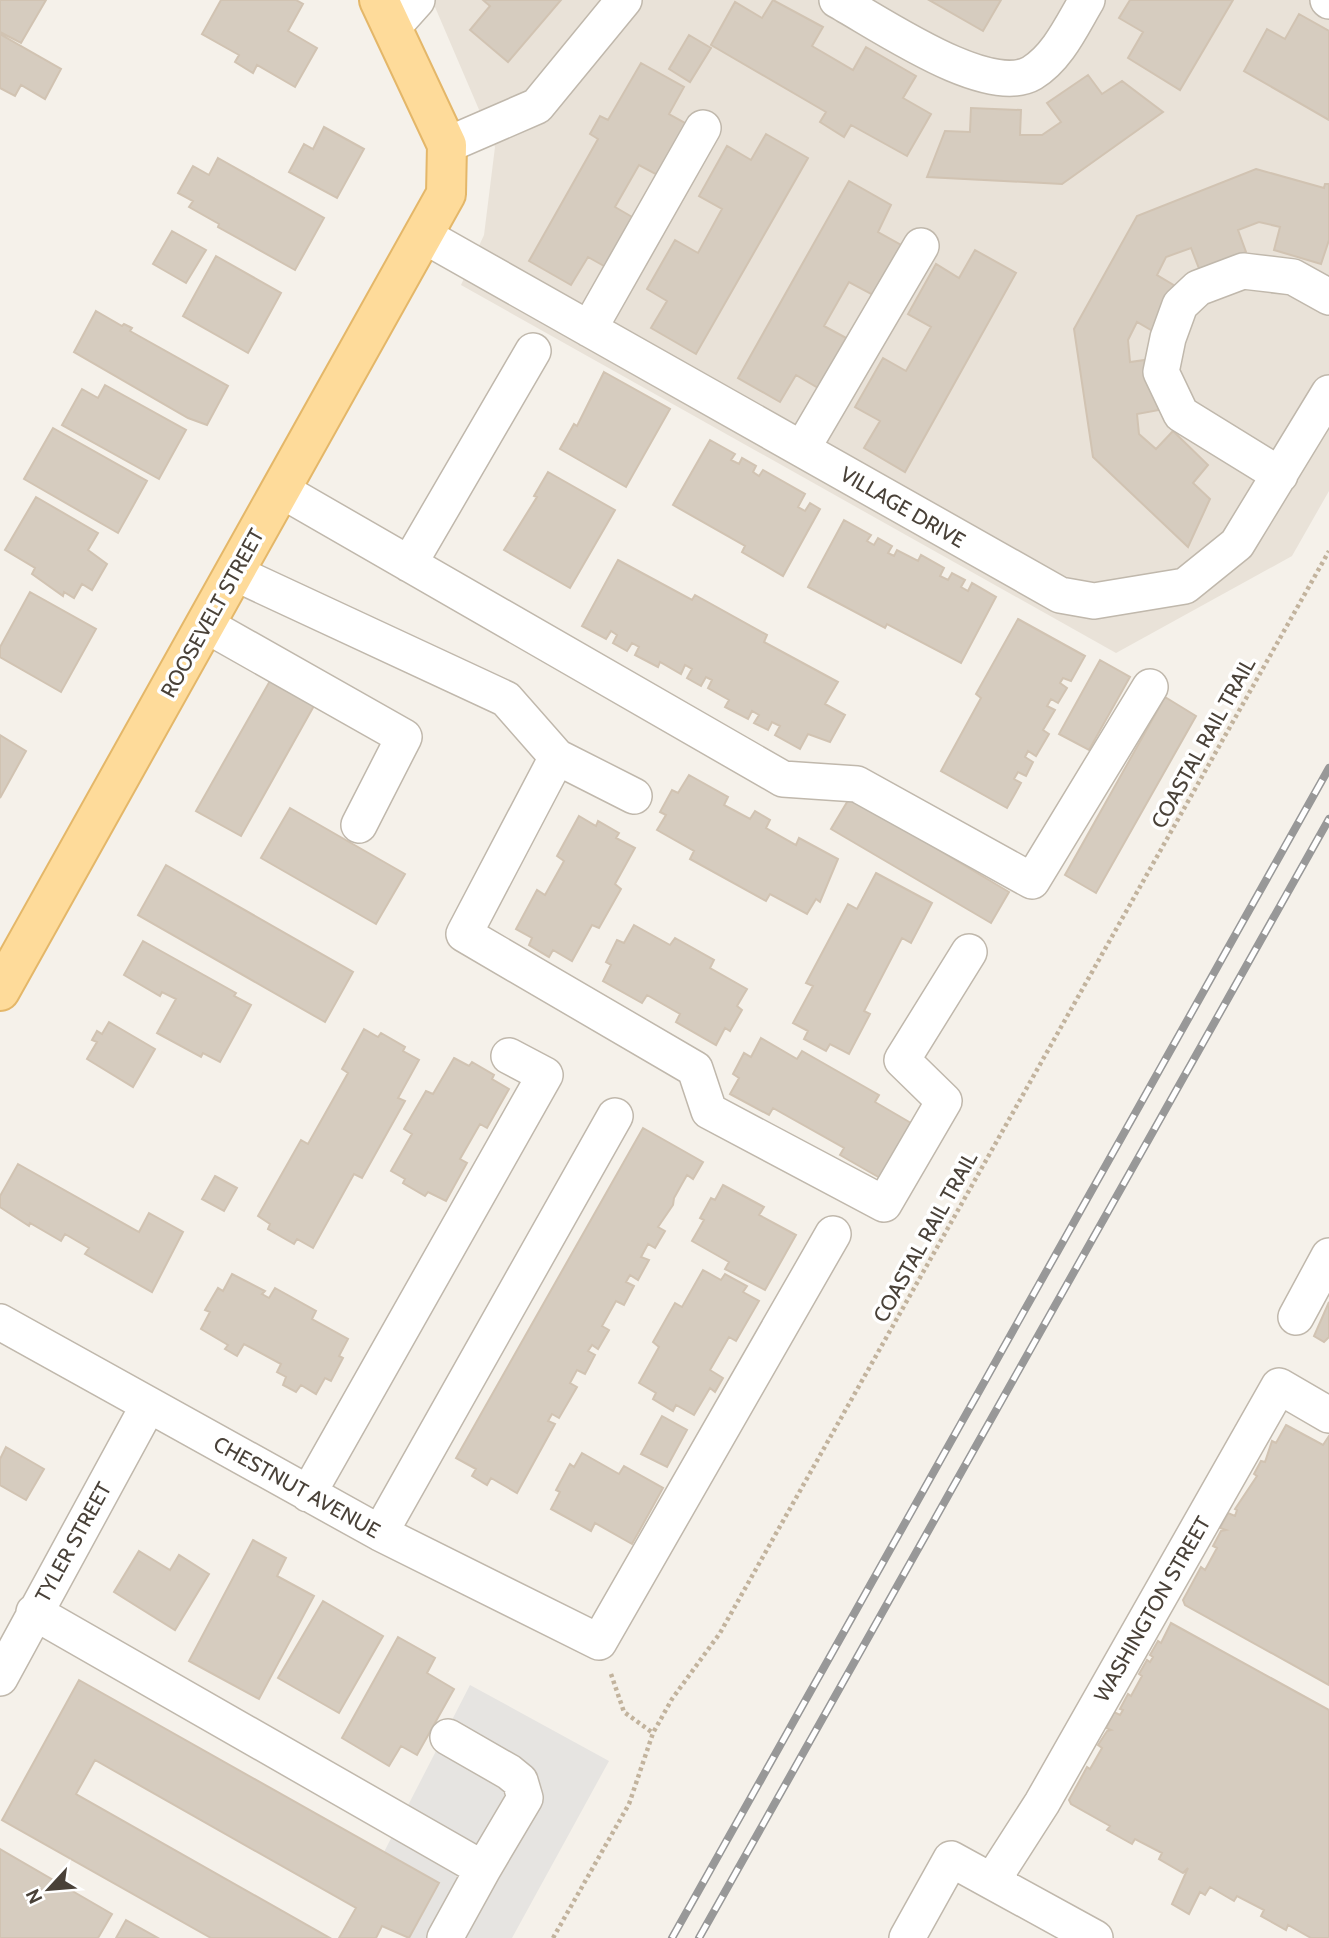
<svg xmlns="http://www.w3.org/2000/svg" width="1329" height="1938" font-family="Cabin,sans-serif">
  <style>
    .residential { fill: #e9e2d8 }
    .parking { fill: #e6e4e1 }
    .building { fill: #d6ccbf; stroke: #d1c3b2; stroke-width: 2 }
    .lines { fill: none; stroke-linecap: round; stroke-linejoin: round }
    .minor-casing { stroke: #c0b8ac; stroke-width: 38 }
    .major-casing { stroke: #e4b769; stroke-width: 42 }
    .path { stroke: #c2b39d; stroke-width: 4.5; stroke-dasharray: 3.5 3.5; stroke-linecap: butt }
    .minor { stroke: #fff; stroke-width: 35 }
    .major { stroke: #fedb9a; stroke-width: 38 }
    .rail-casing { stroke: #989898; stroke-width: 8 }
    .rail { stroke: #fff; stroke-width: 5; stroke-dasharray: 16; stroke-linecap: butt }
    .labels { text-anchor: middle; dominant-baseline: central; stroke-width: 7; stroke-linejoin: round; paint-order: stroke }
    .street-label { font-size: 21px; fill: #494138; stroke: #fff }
  </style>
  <rect width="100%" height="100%" fill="#f5f1ea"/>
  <path class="residential" d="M432,0H1329V491L1292,556L1116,653L461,285L484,235L495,147Z"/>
  <path class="parking" d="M470,1685L609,1761L512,1938H409L439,1883L384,1852Z"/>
  <path class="building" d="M0,0H46L21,43L0,32Z
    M221,0H296L303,4L288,31L317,48L295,87L257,65L253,73L235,62L239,55L202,34Z
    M483,0H561L508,62L470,30L490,6Z
    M773,0L823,27L812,46L853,70L866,47L916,76L903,98L931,114L907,156L851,125L844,137L820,122L826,112L711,45L735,2L762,18Z
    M929,0H1001L983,31Z
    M1130,0H1233L1180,90L1128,58L1143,32L1119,18Z
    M1299,14L1329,31V120L1244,71L1267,29L1285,39Z
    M0,34L61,69L45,99L21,85L15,96L0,88Z
    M689,35L711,48L690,82L669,69Z
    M641,63L684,87L669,114L692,127L663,178L639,165L615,207L639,221L611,270L588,257L571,285L529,261L598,139L590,134L600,116L608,120Z
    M1088,75L1102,94L1122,81L1163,112L1062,184L927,177L945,131L970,132L971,108L1021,110L1020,135H1042L1061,122L1047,103Z
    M324,127L364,149L337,198L289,172L304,144L313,149Z
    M766,134L808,158L696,354L651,328L667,301L647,289L675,240L698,253L722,209L699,196L727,146L751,160Z
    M218,158L324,218L295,270L218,227L219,224L189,207L193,201L178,193L193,166L209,175Z
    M1256,169L1324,188L1325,184H1329V240L1321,264L1274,250L1280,227L1259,222L1238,230L1246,252L1200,271L1191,248L1166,257L1157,275L1182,290L1156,333L1137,322L1128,340L1130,362L1152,359L1159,410L1137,414L1139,434L1156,449L1173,431L1208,465L1193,483L1210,499L1188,547L1093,457L1074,329L1137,216Z
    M849,181L891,205L878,232L901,245L873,295L849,282L824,326L848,339L820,389L796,375L780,402L738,378Z
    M172,231L206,250L186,283L153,264Z
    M975,250L1016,273L905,472L864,448L880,421L855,407L883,358L906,371L931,327L908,314L936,264L959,278Z
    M216,256L281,293L248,353L183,316Z
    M96,311L122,326L124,324L132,328L130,331L228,386L207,425L188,418L74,352Z
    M604,372L670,409L626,487L560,449L574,424L577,426Z
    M105,385L186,430L159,479L62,425L82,389L98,398Z
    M53,428L147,481L118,533L24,479Z
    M710,440L735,454L731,460L739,464L742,458L756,466L753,472L759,476L763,470L805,494L798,507L805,511L810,503L820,509L783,576L742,552L745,546L673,505Z
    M548,472L615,510L570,588L504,550L537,497L534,496Z
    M36,497L98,533L88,550L107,564L92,590L82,584L74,598L64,592L63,596L32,574L35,568L5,550Z
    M844,520L871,535L867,541L874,545L878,538L892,546L888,553L894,556L897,550L918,561L921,555L944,568L940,576L948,580L952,573L965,580L961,587L968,591L972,583L996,597L961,663L887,624L885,628L808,587Z
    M618,560L692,600L695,595L767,635L764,642L838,682L825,704L845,715L830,742L808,734L800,749L775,735L780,726L772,722L768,730L754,723L759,715L752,711L748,719L725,707L729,700L708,688L712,680L706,677L701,686L687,678L692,669L685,665L681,674L660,662L658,667L635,655L639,647L632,643L627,651L613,643L617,635L611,631L606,639L582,626Z
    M30,592L96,629L61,692L0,657V647Z
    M1018,619L1085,656L1071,681L1063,678L1060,683L1067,688L1058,703L1051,699L1047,706L1055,710L1043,730L1049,734L1036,756L1028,751L1025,757L1033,762L1026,776L1018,772L1014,779L1021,783L1007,808L941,771L981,698L976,694Z
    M1100,660L1130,677L1089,750L1059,734Z
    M275,672L319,697L241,836L196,811Z
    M1165,697L1196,716L1096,893L1065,875Z
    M0,735L26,751L0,798Z
    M689,775L728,797L724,805L750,819L755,811L770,820L766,828L796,845L799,838L838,859L820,902L816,899L807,914L770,894L766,901L690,859L694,851L657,830L666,815L660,812L672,790L678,793Z
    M850,797L1009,892L991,923L831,829Z
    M290,808L405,874L376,924L261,858Z
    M579,816L596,826L598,821L619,833L616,838L635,848L615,884L621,889L599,928L592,925L572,961L553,950L549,957L529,945L532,938L516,929L537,890L545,895L564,861L557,856Z
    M166,865L353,972L325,1022L138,915Z
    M876,873L932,903L911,943L902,938L864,1011L870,1014L849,1054L830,1044L826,1051L804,1039L808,1031L793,1023L813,986L806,983L848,904L857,909Z
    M634,925L670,945L675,938L714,960L710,968L747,989L737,1006L742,1010L730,1031L725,1028L716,1045L676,1022L680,1014L647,995L642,1003L603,981L611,965L606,962L617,940L624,943Z
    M143,941L236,993L234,996L251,1005L220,1062L203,1053L201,1057L157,1033L176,999L162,992L160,996L124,975Z
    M109,1022L155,1049L133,1087L87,1059L97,1042L92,1040L97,1031L102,1034Z
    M364,1029L378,1037L381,1033L405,1047L403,1051L419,1060L398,1098L405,1101L362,1178L354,1174L313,1248L297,1239L294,1244L268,1229L270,1224L258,1216L301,1140L308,1144L348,1073L342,1069Z
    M761,1038L797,1059L802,1051L879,1095L875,1102L911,1123L901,1140L905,1142L880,1178L840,1155L844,1148L773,1108L769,1115L730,1094L739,1078L733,1074L744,1053L751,1057Z
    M454,1058L469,1066L472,1062L494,1075L492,1079L509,1089L487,1128L480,1124L460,1159L467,1163L446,1201L428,1192L425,1196L403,1183L405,1179L391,1171L412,1134L404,1129L426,1091L433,1094Z
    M643,1128L703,1162L693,1179L687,1175L674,1198L673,1205L658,1227L665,1231L655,1248L648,1244L641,1257L649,1260L638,1280L630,1275L626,1282L634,1286L624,1305L616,1301L602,1326L609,1330L598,1349L592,1345L588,1351L595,1355L585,1374L577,1370L570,1383L577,1387L559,1418L552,1414L548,1421L555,1424L517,1493L491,1478L487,1485L472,1476L476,1469L456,1458Z
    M18,1164L139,1232L149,1213L183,1232L152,1292L85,1254L89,1248L65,1234L61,1241L30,1223L29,1226L0,1207V1196Z
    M215,1176L237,1188L224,1211L202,1199Z
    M723,1185L764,1207L759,1215L796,1235L765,1290L725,1269L729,1262L692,1241L704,1220L700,1218L711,1198L715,1200Z
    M703,1270L721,1280L725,1274L747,1286L743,1292L759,1301L736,1341L729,1337L710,1370L723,1378L715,1392L710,1388L694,1415L676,1405L673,1411L653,1399L656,1393L639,1383L659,1347L653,1342L675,1303L682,1307Z
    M232,1274L265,1291L262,1294L269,1298L275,1288L316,1311L312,1319L348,1339L339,1356L343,1358L331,1381L325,1378L316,1394L301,1385L296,1392L283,1385L286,1377L277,1372L281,1364L244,1344L237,1356L225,1349L228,1345L201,1329L210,1312L205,1310L218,1288L223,1291Z
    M1329,1302V1337L1324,1342L1314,1336Z
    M662,1416L687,1430L667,1467L641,1454Z
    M1286,1425L1323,1445L1329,1436V1685L1185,1605L1183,1600L1201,1567L1205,1570L1217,1548L1213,1546L1221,1531L1226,1530L1220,1528L1228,1513L1235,1516L1237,1510L1235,1509L1257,1476L1254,1474L1261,1461L1265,1462L1272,1441L1276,1443Z
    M6,1447L44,1469L26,1500L0,1485V1459Z
    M582,1453L619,1474L624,1466L663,1488L632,1544L595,1523L591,1531L551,1509L560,1492L556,1490L570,1464L574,1467Z
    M253,1540L286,1558L277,1576L314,1596L259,1699L189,1661Z
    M139,1551L170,1570L179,1555L209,1574L175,1630L114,1592Z
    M323,1601L383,1636L339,1713L278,1678Z
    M1171,1623L1329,1710V1938H1311L1288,1925L1286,1930L1261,1916L1264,1910L1237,1896L1234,1901L1210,1887L1205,1895L1200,1892L1189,1914L1172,1904L1188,1868L1183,1873L1159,1859L1162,1853L1135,1839L1132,1844L1107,1830L1110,1826L1071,1804L1069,1800L1087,1767L1090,1769L1102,1748L1098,1745L1107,1731L1111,1730L1106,1728L1114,1712L1120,1715L1123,1710L1120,1709L1128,1694L1131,1696L1142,1676L1139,1674L1147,1660L1150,1662L1153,1657L1150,1655L1158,1641L1161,1643Z
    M398,1637L435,1658L427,1673L454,1689L417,1755L401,1746L389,1766L342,1738Z
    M79,1680L439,1883L409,1938L382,1926L376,1938H339L356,1908L95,1760L76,1794L330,1938H211L2,1820Z
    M0,1849L112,1914L98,1938H0Z
    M126,1920L158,1938H116Z"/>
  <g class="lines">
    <g class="minor-casing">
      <path id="minor" d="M837,0C879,23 988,99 1032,73C1058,57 1072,25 1087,0
        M1328,0L1329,1
        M392,28L417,0
        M447,145L537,106L624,0
        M423,235L1060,595L1094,601L1185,586L1237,544L1329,393
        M589,329L703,128
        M802,449L921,246
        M1280,475L1181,414L1161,372L1168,338L1180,305L1198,288L1243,271L1293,277L1329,297
        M281,490L783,779L857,784L1032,881L1150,687
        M409,564L533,351
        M235,573L506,699L557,757L634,796
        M206,625L404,737L359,825
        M557,757L464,934L695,1069L709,1111L884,1204L944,1101L902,1060L969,952
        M1296,1317L1329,1256
        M0,1322L380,1533L599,1642L833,1234
        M308,1494L545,1075L509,1056
        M380,1533L615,1116
        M34,1612L483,1869L525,1798L520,1781L509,1772L448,1737
        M0,1678L148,1406
        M992,1881L1042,1803L1279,1386L1329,1415
        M445,1938L483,1869
        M907,1938L951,1859L1095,1938"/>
    </g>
    <g class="major-casing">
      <path id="major" d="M0,991L446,194L447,145L379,0"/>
    </g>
    <path class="path" d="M611,1674L624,1712L653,1733
      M553,1938L629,1804L653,1733L672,1699L720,1633L1329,551"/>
    <use href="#minor" class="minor"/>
    <use href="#major" class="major"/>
    <g class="rail-casing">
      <path id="rail" d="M672,1938L1329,768
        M699,1938L1329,819"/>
    </g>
    <use href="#rail" class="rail"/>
  </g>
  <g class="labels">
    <g class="street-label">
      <text transform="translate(903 507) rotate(30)">VILLAGE DRIVE</text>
      <text transform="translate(212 613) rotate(-61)">ROOSEVELT STREET</text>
      <text transform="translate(1203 743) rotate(-61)">COASTAL RAIL TRAIL</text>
      <text transform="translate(925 1237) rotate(-61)">COASTAL RAIL TRAIL</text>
      <text transform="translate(297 1487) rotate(29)">CHESTNUT AVENUE</text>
      <text transform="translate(73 1542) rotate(-61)">TYLER STREET</text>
      <text transform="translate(1152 1609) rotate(-60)">WASHINGTON STREET</text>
    </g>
  </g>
  <g transform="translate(49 1889) rotate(244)" stroke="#ffffff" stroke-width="5" paint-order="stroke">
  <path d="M0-5L12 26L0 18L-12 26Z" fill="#494138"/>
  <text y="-10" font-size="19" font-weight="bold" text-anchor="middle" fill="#494138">N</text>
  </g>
</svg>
